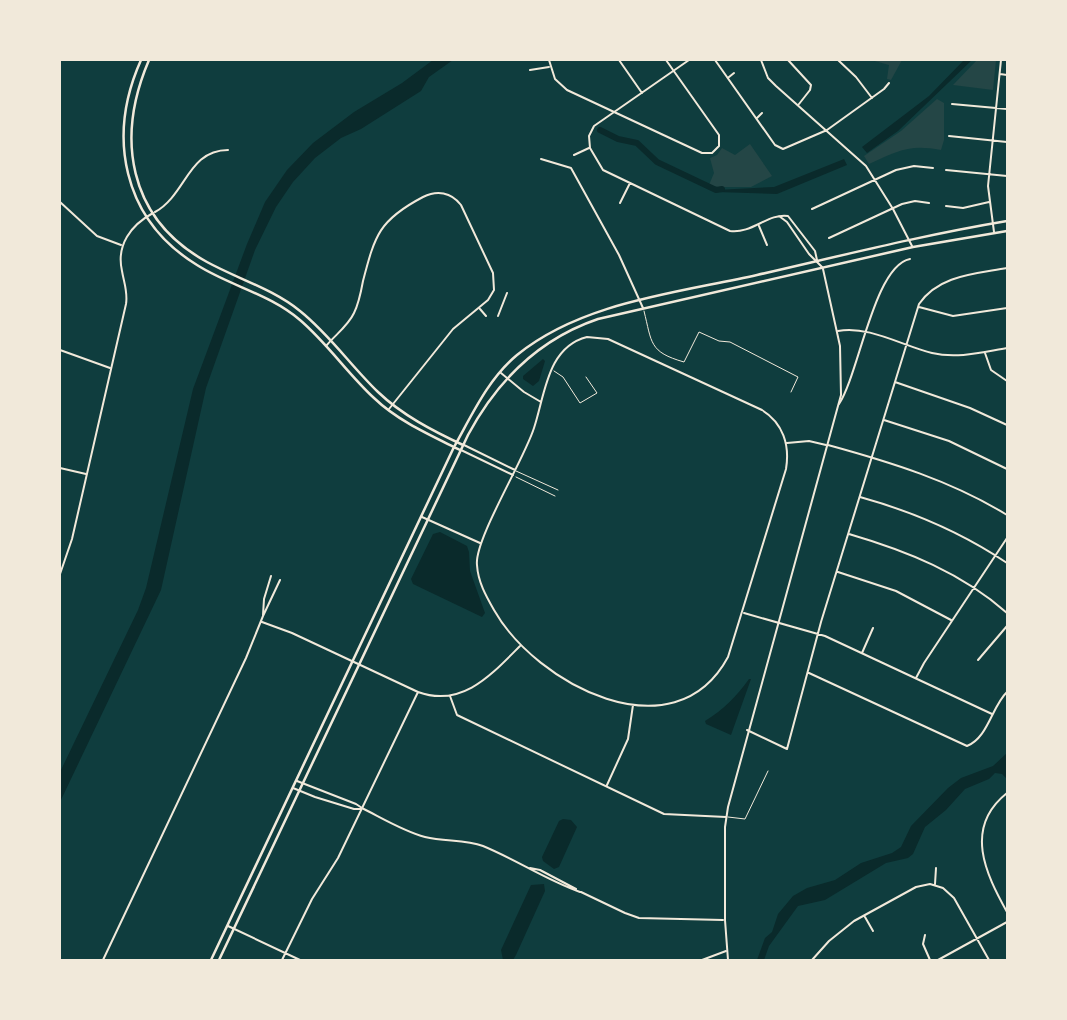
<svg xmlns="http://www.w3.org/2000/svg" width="1067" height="1020" font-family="Helvetica,sans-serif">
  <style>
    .green { fill: #244646 }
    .water { fill: #0a2a2b }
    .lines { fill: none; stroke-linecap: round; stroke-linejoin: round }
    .river { stroke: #0a2a2b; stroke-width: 6 }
    .service { stroke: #f1e9da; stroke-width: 1 }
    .minor { stroke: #f1e9da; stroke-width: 2 }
    .tertiary { stroke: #f1e9da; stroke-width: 2 }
    .secondary { stroke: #f1e9da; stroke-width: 2.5 }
  </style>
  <rect width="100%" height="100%" fill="#0f3d3e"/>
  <path class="green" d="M871,60H902L891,80L887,79L889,65Z
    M977,60H996L993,90L953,85Z
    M937,99L944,103V140L941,150C909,144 898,151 869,164L864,156L901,131Z
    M750,144L772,176L751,187H718L709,185L714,173L710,158L717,155L722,148L735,155Z"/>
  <path class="water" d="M433,60H453L429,77L421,91L361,129L341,138L315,158L293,182L276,207L255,250L206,388L161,590L60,802V772L138,610L146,588L193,389L247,244L265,202L287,170L313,143L354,112L402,83Z
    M964,60H972L898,131L867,153L862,147L929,96Z
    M844,159L847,165L777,194L716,192V190L774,187Z
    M543,359L545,361L539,381L533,386L523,379V376Z
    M440,532L467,546L469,552L470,571L485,613L482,617L413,584L411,579L433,534Z
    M749,679H751L731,735L706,724L705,721C724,709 736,697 749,679Z
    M1007,753V779L1002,774L995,773L989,779L965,789L946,810L925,827L913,854L908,858L886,863L825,900L798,906L769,946L764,960H757L765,938L772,932L778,914L793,896L807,888L835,880L861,863L892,853L901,847L911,826L948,788L961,778L993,766Z
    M563,819L571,820L577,827L559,867L554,869L543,861L542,857L559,821Z
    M544,884L545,891L516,955L513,960H503L501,950L531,885Z"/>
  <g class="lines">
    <path class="river" d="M600,130L618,139L637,143L657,162L716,190L722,189"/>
    <path class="service" d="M644,311C652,343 649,352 684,362L699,332L719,341L730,342L798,377L791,392
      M554,371L563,377L580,403L597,393L586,377
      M516,471L558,490
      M516,477L555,496
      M728,817L745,819L768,771"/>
    <path class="minor" d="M549,60L555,79L567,90L702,153H712L719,146V135L666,60
      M619,60L642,93
      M689,60L594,126L589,136L590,148L603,170L730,231C752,234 768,213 788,216L815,251L817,260
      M715,60L775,145L783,149L827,130L884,89L889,83
      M761,60L768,78L776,86L866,166L893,209L912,246
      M788,60L811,85L810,90L799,104
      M838,60L856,77L872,98
      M530,70L549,67
      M1000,74L1007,75
      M729,77L734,73
      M952,104L1007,109
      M757,118L762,113
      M949,136L1007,142
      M574,155L589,148
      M541,159L571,168L619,255L643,308
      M946,170L1007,176
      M60,202L97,236L121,245
      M620,203L630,183
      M946,206L963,208L989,202
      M812,209L896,170L914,166L933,168
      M155,212C186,195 188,150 228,150
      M779,216L787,222L809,254L822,267
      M759,226L767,245
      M994,232L988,186L1001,60
      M829,238L902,204L915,201L929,203
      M919,307L953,316L1007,308
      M480,309L486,316
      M498,316L507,293
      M838,331C868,325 903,346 932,353C957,359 983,352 1007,348
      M587,337L608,339L762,410C783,423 790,445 786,469L728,657C674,757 536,684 494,610C486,596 478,582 477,565C474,540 524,460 534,428C545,395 547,347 587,337Z
      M326,346C335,335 348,326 354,313C359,303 361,292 363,281C375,235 379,220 423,197C437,190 451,192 461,205L493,273L494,290L488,300L453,329L389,409
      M60,350L110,368
      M985,353L991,370L1007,381
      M501,373L524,392L541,402
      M895,382L970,408L1007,425
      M839,404C859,374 874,266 910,259
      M884,420L949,441L1007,469
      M787,443L809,441L826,445
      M464,445L515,470
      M461,450L513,475
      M60,468L86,474
      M860,497C914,512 961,532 1007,563
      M422,517L480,543
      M849,534C907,551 962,573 1007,613
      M838,572L896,591L951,620
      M744,613L825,636L992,714
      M263,615L264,599L271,576
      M262,622L292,633L418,692C462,708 491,675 520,646
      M862,653L873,628
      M978,660L1007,626
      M809,673L967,746C988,738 992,706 1007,692
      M916,678L924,663L1007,538
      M450,696L457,715L664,814L726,817
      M747,730L787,749L821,622L919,304C939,275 975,274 1007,268
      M607,785L628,739L633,705
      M1007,793C963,828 986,874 1007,912
      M935,884L936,868
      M865,917L873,931
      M228,926L300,960
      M925,935L923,944L930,960
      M103,960L246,658L263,616L280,580
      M282,960L312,899L338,858L418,692
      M702,960L726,951
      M812,960L829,941L854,921L916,887L930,884L943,888L954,898L989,960
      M938,960L1007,922"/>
    <path class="tertiary" d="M828,445C890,462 952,481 1007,515
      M60,574L72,539L126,304C128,292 124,283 122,271C116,245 131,225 153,213
      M297,781L356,804L362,808C382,818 403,831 425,837C445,842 465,839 483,846C517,860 546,880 580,892
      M293,788L315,797L354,809H361
      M530,868L540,870L576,889
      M581,892L625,913L639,918L723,920
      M728,960L725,920V827L728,807L841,395L840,346L823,269"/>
    <path class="secondary" d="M141,60C107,136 122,219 197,265C230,286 270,294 300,320C327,343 348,374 374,398C398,421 430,435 460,450
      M149,60C116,137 127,218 207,262C238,279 273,289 300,311C329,334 351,366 378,392C402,415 433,431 463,445
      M211,960L454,447C472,415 488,379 517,355C582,302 677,293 757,275C840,256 923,235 1007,221
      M219,960L468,435C497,381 539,339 598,319L913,247L1007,231"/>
  </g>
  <rect width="1067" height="1020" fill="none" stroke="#f1e9da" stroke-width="122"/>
</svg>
